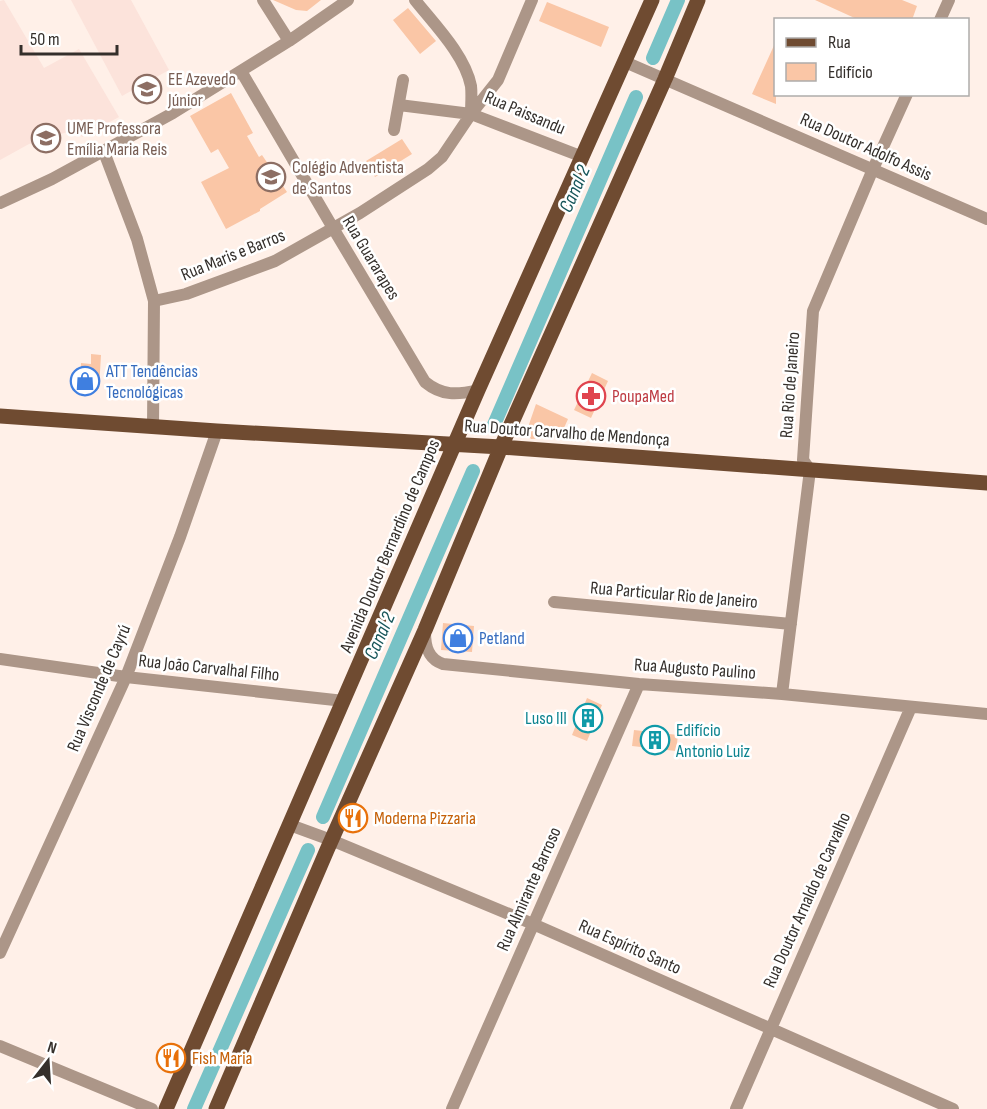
<svg xmlns="http://www.w3.org/2000/svg" width="987" height="1109" font-family="'Sofia Sans Condensed',sans-serif">
  <style>
    .education { fill: #fce3db }
    .lines { fill: none; stroke-linecap: round; stroke-linejoin: round }
    .canal { stroke: #78c2c6; stroke-width: 14 }
    .building { fill: #fac6a6 }
    .minor { stroke: #ac9688; stroke-width: 12 }
    .major { stroke: #6f4b31; stroke-width: 15 }
    .labels { text-anchor: middle; dominant-baseline: central; stroke-width: 5; stroke-linejoin: round; paint-order: stroke }
    .education-label { font-size: 18px; fill: #785e54; stroke: #fff; text-anchor: start }
    .street-label { font-size: 18px; fill: #342f2b; stroke: #fff }
    .shop-label { font-size: 18px; fill: #366cbe; stroke: #fff; text-anchor: start }
    .health-label { font-size: 18px; fill: #be3a42; stroke: #fff; text-anchor: start }
    .culture-label { font-size: 18px; fill: #0d838f; stroke: #fff; text-anchor: end }
    .food-label { font-size: 18px; fill: #c56008; stroke: #fff; text-anchor: start }
    .water-label { font-size: 20px; font-style: italic; fill: #17565a; stroke: #fff }
  </style>
  <rect width="100%" height="100%" fill="#fff0e8"/>
  <path class="education" d="M4,0L44,68L79,49L119,117L82,137L77,129L29,144L0,160V1Z
    M71,0H131L169,70L122,96Z"/>
  <g class="lines">
    <path class="canal" d="M653,58L678,0
      M493,427L636,97
      M323,817L473,471
      M194,1109L308,850"/>
  </g>
  <path class="building" d="M273,0H321L307,11L296,10Z
    M815,0H902L917,6L912,20H859Z
    M547,2L609,27L601,47L539,21Z
    M408,8L436,41L420,54L393,20Z
    M776,41V104L752,94Z
    M231,93L253,133L247,136L259,157L262,155L287,192L260,209V211L226,229L201,182L229,168L218,149L211,153L190,116Z
    M402,139L412,154L375,177L366,161Z
    M91,354L101,355L99,389L80,388L81,363L91,364Z
    M592,373L608,381L591,418L574,410Z
    M536,404L568,419L560,437L531,439L526,433Z
    M443,623L474,626L472,652L441,650Z
    M587,698L602,705L587,741L572,735Z
    M634,730L678,735L676,751L632,746Z"/>
  <g class="lines">
    <path class="minor" d="M263,0L289,41
      M415,0C434,24 465,55 471,86C472,95 471,105 471,114L583,157
      M940,20L949,0
      M625,62L987,219
      M241,71L333,228L425,382C442,396 457,395 478,390
      M399,105L471,114
      M394,130L403,80
      M104,152L137,239L154,301L153,427
      M0,203L52,179L173,113L289,41L348,0
      M154,301L186,294L275,261L360,213L428,169L442,157L471,114L498,80L532,0
      M554,602L791,624
      M425,632C425,646 428,659 443,664L639,684L782,694L987,714
      M0,659L126,677L344,701
      M782,694L810,470L803,460L813,311L873,169L907,94
      M290,825L331,840L533,924L953,1109
      M0,953L126,677L180,537L217,431
      M0,1046L152,1109
      M452,1109L639,684
      M736,1109L911,707"/>
    <path class="major" d="M0,416L217,431L501,447L987,483
      M166,1109L478,390L652,0
      M216,1109L327,850L425,630L501,447L665,79L698,0"/>
  </g>
  <defs>
    <g id="school-ring" transform="scale(1.5)"><circle r="9.5" fill="#fff" stroke="#8d6e63" stroke-width="1.5"/><path d="M0-5L7-2L0 1L-7-2ZM-4 1L0 2.5L4 1V4Q0 6-4 4Z" fill="#8d6e63"/></g>
    <g id="shop-ring" transform="scale(1.5)"><circle r="9.5" fill="#fff" stroke="#3f7fe0" stroke-width="1.5"/><path d="M-5-2.5h2.3a2.7 3.5 0 0 1 5.4 0H5L5.5 6h-11ZM-1.5-2.5h3a1.5 2.3 0 0 0-3 0Z" fill="#3f7fe0"/></g>
    <g id="pharmacy-ring" transform="scale(1.5)"><circle r="9.5" fill="#fff" stroke="#e0444e" stroke-width="1.5"/><path d="M-2-6h4v4h4v4h-4v4h-4v-4h-4v-4h4Z" fill="#e0444e"/></g>
    <g id="building-ring" transform="scale(1.5)"><circle r="9.5" fill="#fff" stroke="#0f9aa8" stroke-width="1.5"/><path d="M-4-6H4V6H1V3H-1V6H-4ZM-2.5-4.3h1.7v1.8h-1.7ZM.8-4.3h1.7v1.8H.8ZM-2.5-1h1.7V.8h-1.7ZM.8-1h1.7V.8H.8Z" fill="#0f9aa8"/></g>
    <g id="restaurant-ring" transform="scale(1.5)"><circle r="9.5" fill="#fff" stroke="#e8710a" stroke-width="1.5"/><path d="M-5-6h1v4h1v-4h1v4h1v-4h1v5L-1.5 .5V6h-2V.5L-5-1ZM5-6V6H3V1.5H1.5Q1.5-4 5-6Z" fill="#e8710a"/></g>
  </defs>
  <g fill-rule="evenodd">
    <use href="#school-ring" x="147" y="89"/>
    <use href="#school-ring" x="46" y="138"/>
    <use href="#school-ring" x="271" y="177"/>
    <use href="#shop-ring" x="85" y="381"/>
    <use href="#pharmacy-ring" x="591" y="396"/>
    <use href="#shop-ring" x="458" y="638"/>
    <use href="#building-ring" x="588" y="718"/>
    <use href="#building-ring" x="655" y="740"/>
    <use href="#restaurant-ring" x="353" y="818"/>
    <use href="#restaurant-ring" x="171" y="1058"/>
  </g>
  <g class="labels">
    <g class="education-label">
      <text x="168" y="79">EE Azevedo<tspan x="168" dy="21">Júnior</tspan></text>
      <text x="67" y="128">UME Professora<tspan x="67" dy="21">Emília Maria Reis</tspan></text>
      <text x="292" y="167">Colégio Adventista<tspan x="292" dy="21">de Santos</tspan></text>
    </g>
    <g class="street-label">
      <text transform="translate(525 113) rotate(23)">Rua Paissandu</text>
      <text transform="translate(866 147) rotate(24)">Rua Doutor Adolfo Assis</text>
      <text transform="translate(233 255) rotate(-22)">Rua Maris e Barros</text>
      <text transform="translate(371 258) rotate(59)">Rua Guararapes</text>
      <text transform="translate(790 385) rotate(-86)">Rua Rio de Janeiro</text>
      <text transform="translate(567 433) rotate(4)">Rua Doutor Carvalho de Mendonça</text>
      <text transform="translate(390 546) rotate(-67)">Avenida Doutor Bernardino de Campos</text>
      <text transform="translate(674 595) rotate(5)">Rua Particular Rio de Janeiro</text>
      <text transform="translate(209 668) rotate(6)">Rua João Carvalhal Filho</text>
      <text transform="translate(695 669) rotate(4)">Rua Augusto Paulino</text>
      <text transform="translate(99 688) rotate(-67)">Rua Visconde de Cayrú</text>
      <text transform="translate(529 889) rotate(-66)">Rua Almirante Barroso</text>
      <text transform="translate(807 900) rotate(-66)">Rua Doutor Arnaldo de Carvalho</text>
      <text transform="translate(630 947) rotate(24)">Rua Espírito Santo</text>
    </g>
    <g class="shop-label">
      <text x="106" y="371">ATT Tendências<tspan x="106" dy="21">Tecnológicas</tspan></text>
      <text x="479" y="638">Petland</text>
    </g>
    <g class="health-label">
      <text x="612" y="396">PoupaMed</text>
    </g>
    <g class="culture-label">
      <text x="567" y="718">Luso III</text>
      <text x="676" y="730" text-anchor="start">Edifício<tspan x="676" dy="21">Antonio Luiz</tspan></text>
    </g>
    <g class="food-label">
      <text x="374" y="818">Moderna Pizzaria</text>
      <text x="192" y="1058">Fish Maria</text>
    </g>
    <g class="water-label">
      <text transform="translate(575 189) rotate(-66)">Canal 2</text>
      <text transform="translate(380 636) rotate(-66)">Canal 2</text>
    </g>
  </g>
  <rect x="774" y="18" width="195" height="78" fill="#ffffff" stroke="#aeacaa" stroke-width="1.5"/>
  <rect x="786" y="38" width="30" height="9" fill="#6f4b31" stroke="#aeacaa" stroke-width="1.5"/>
  <text x="828" y="48" font-size="18" fill="#342f2b">Rua</text>
  <rect x="786" y="63" width="30" height="18" fill="#fac6a6" stroke="#aeacaa" stroke-width="1.5"/>
  <text x="828" y="78" font-size="18" fill="#342f2b">Edifício</text>
  <g transform="translate(48 1061) rotate(17)" stroke="#ffffff" stroke-width="4.5" paint-order="stroke">
  <path d="M0-4.5L10 22L0 15L-10 22Z" fill="#342f2b"/>
  <text y="-9" font-size="16" font-weight="bold" text-anchor="middle" fill="#342f2b">N</text>
  </g>
  <path d="M21 45v9h96v-9" fill="none" stroke="#342f2b" stroke-width="3"/>
  <text x="30" y="45" font-size="18" fill="#342f2b" stroke="#ffffff" stroke-width="4.5" paint-order="stroke">50 m</text>
</svg>
